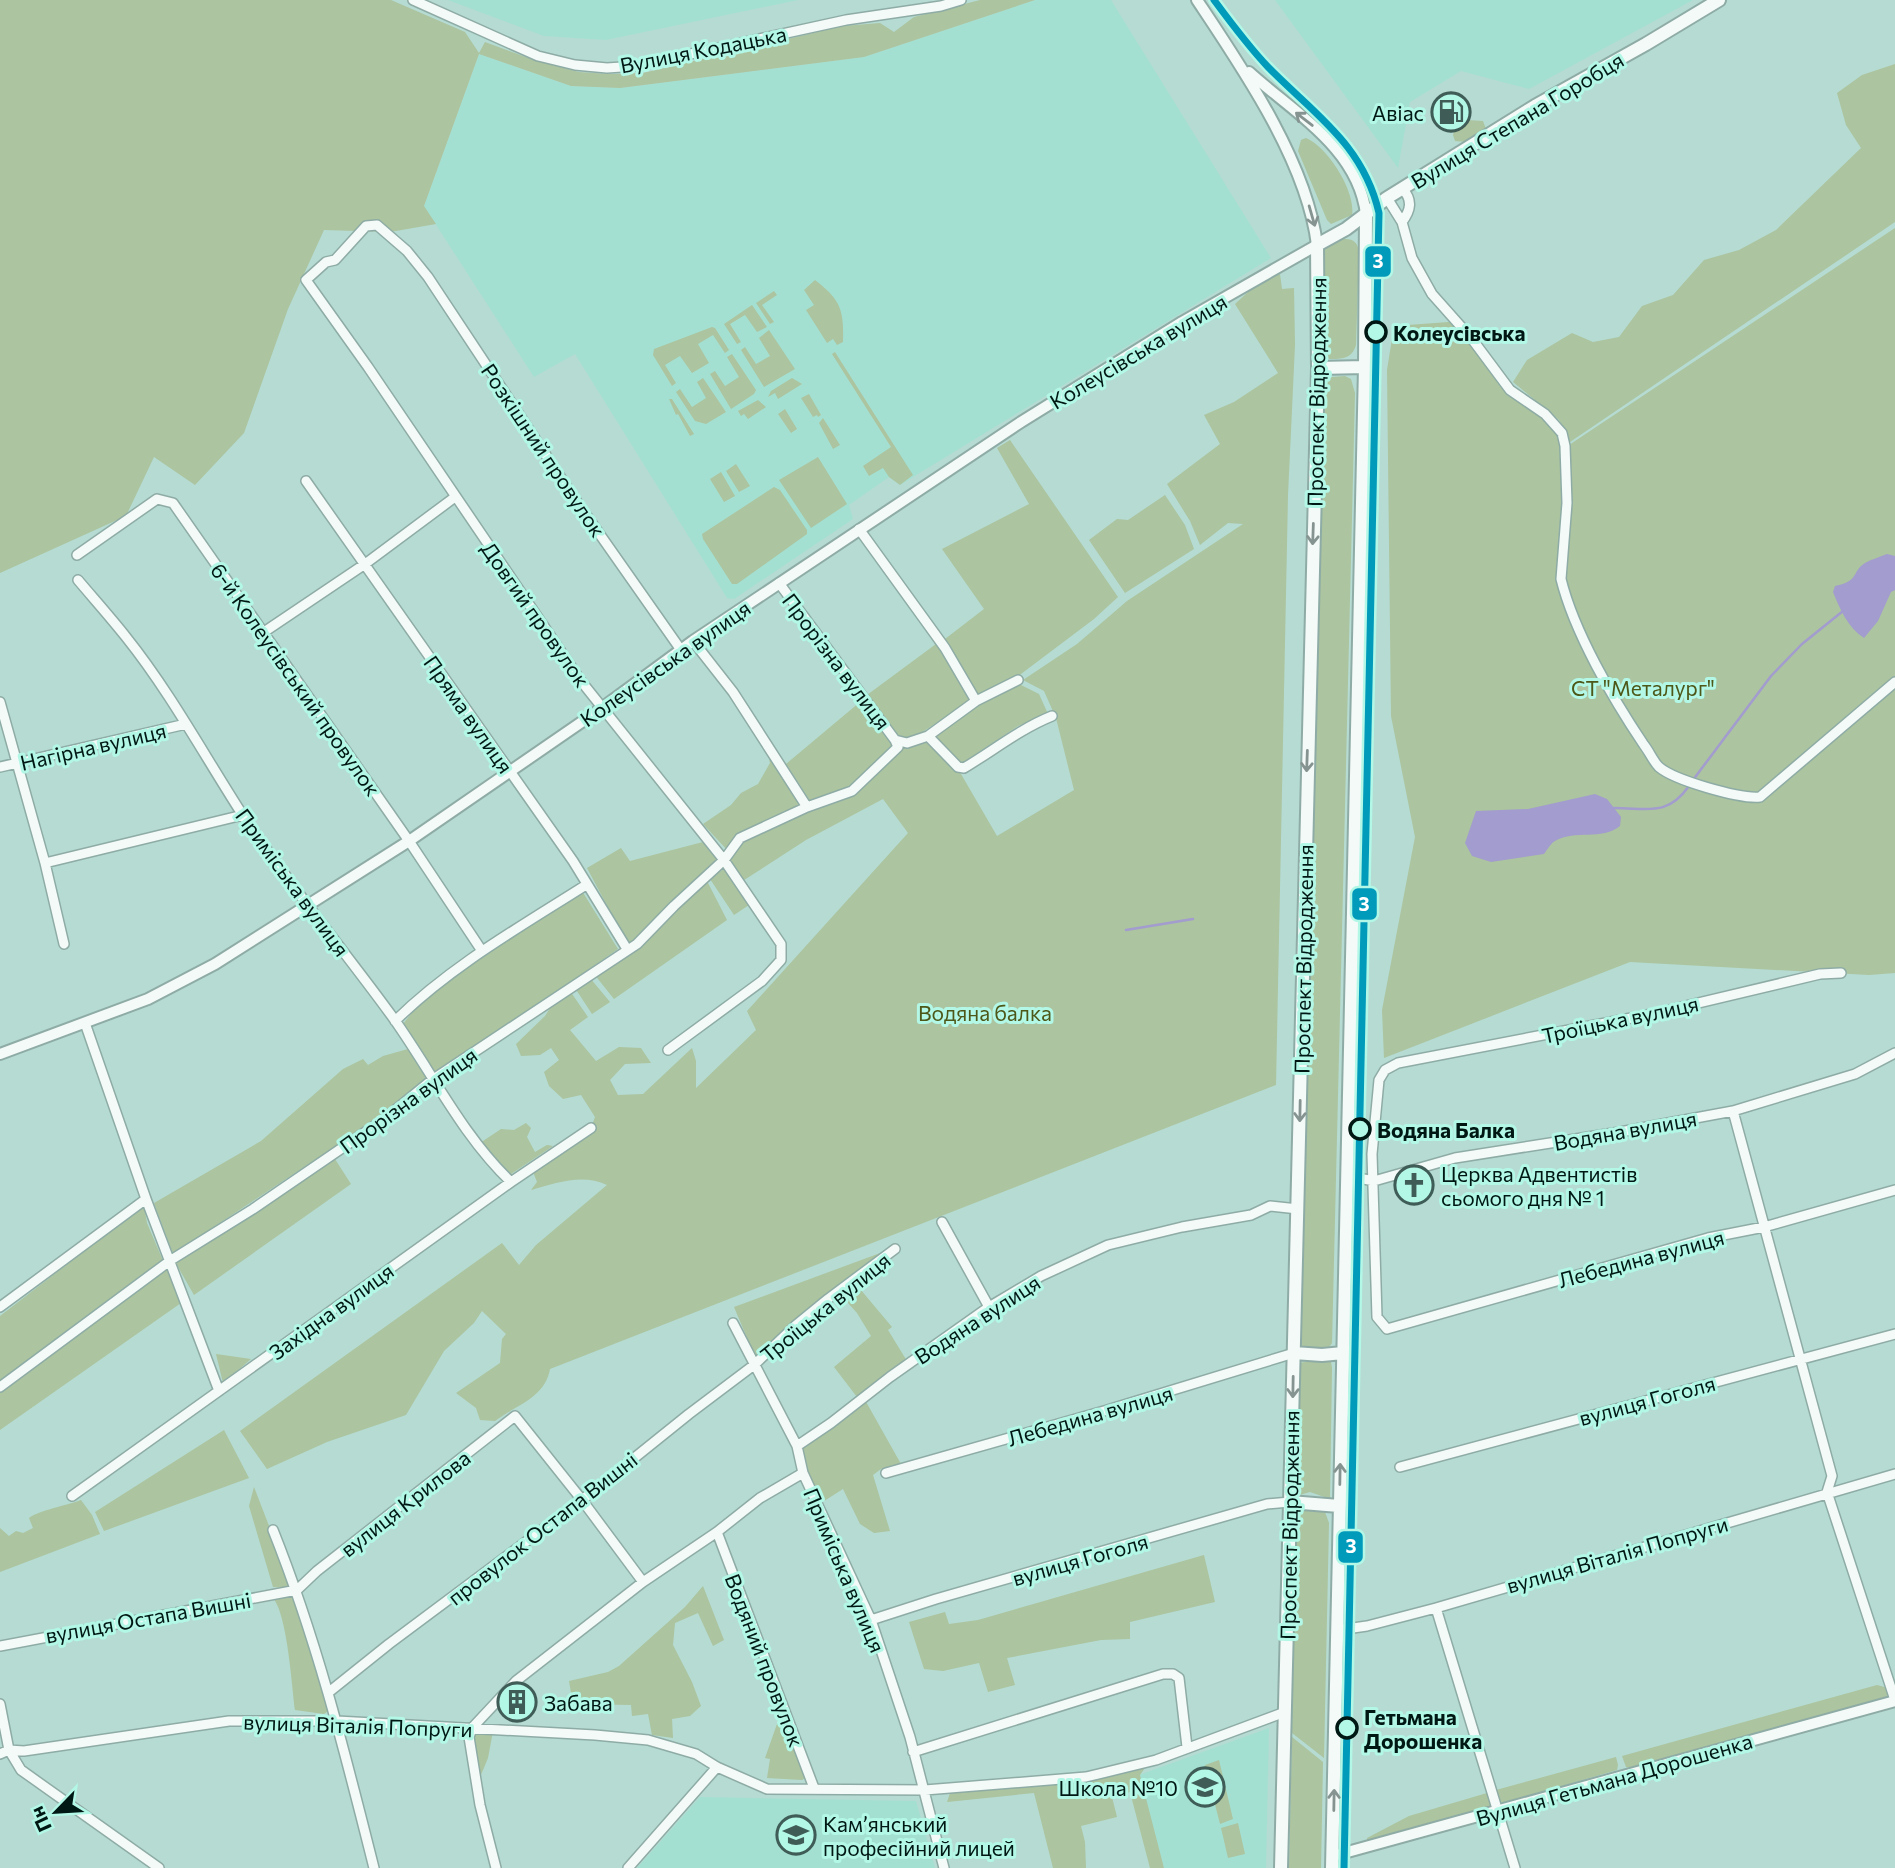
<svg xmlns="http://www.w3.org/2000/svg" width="1895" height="1868" font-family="Commissioner,sans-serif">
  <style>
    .built { fill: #a4e0d2 }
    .green { fill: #acc49f }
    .water { fill: #a29ccf }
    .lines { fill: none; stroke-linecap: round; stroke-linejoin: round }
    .stream { stroke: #a29ccf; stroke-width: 2.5 }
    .minor-casing { stroke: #8eaca5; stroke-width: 12 }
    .tertiary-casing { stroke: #8eaca5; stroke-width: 14 }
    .secondary-casing { stroke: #8eaca5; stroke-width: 16 }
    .minor { stroke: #f4faf8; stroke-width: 9 }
    .tertiary { stroke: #f4faf8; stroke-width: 10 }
    .secondary { stroke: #f4faf8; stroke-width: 12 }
    .tram-1-casing { stroke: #b3f7e7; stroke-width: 12 }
    .tram-1 { stroke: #009abb; stroke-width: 7 }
    .oneway { stroke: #869491 }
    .stop-dot { fill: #b3f7e7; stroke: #001813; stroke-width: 3.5 }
    .labels { text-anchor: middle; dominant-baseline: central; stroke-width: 6; stroke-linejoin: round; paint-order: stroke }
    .street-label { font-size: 21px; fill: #001813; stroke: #b3f7e7 }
    .poi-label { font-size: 21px; fill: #001813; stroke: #b3f7e7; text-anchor: start }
    .stop-label { font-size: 21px; font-weight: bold; fill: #001813; stroke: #b3f7e7; text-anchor: start }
    .park-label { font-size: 21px; fill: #4d5718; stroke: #b3f7e7 }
    .line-badge { stroke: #b3f7e7; stroke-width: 2.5 }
    .badge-label { font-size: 19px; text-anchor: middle; font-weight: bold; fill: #fff }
  </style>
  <rect width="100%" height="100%" fill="#b5dbd2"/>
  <path class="built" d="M448,0H798L606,40L544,36Z
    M1035,0H1111L1271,258L900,485L889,477L849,505L853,519L734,599L727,598L575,354L534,377L424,206L479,54L571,86L620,88L864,57Z
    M1275,0H1693L1529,89L1461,71L1410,102L1398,168Z
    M1269,1728L1266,1868H1164L1139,1775Z
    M700,1797L916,1801L935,1868H637Z"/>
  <path class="green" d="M0,0H391L465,32L479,53L485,42L534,60L579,72L609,74L643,73L843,26L880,23L894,32L914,17L980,0H1035L864,57L620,88L571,86L479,54L424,206L436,224L390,232L324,230L288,309L244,433L195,485L154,457L126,516L0,573Z
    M1895,64V222L1570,442L1559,420L1513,382L1527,360L1572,333L1593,342L1619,337L1642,306L1673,295L1704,260L1739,250L1776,230L1861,148L1846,125L1837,93L1862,75Z
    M1467,120L1483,121L1486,129L1466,142L1455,141L1453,135L1455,128Z
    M1306,138C1328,147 1356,192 1352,215L1331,224L1327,220L1298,151L1301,140Z
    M1895,228V973L1869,975L1630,962L1384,1058L1382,1010L1415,837L1391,716L1387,370L1394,326L1449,322L1470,342L1500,386L1540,415L1560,436L1566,447Z
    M1342,239C1352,239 1356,240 1359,250L1356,345C1352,359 1342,359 1329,359L1323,355L1322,351L1324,251L1330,243Z
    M1280,274L1282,289L1294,288L1295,345L1288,495L1276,1085L550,1369C545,1398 516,1405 495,1421L480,1420L476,1408L456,1393L500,1363L502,1339L506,1334L482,1311L474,1323L444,1351L406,1415L327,1442L267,1469L240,1431L502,1243L519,1265L536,1245L607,1185C583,1173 555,1183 531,1190L537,1182L532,1169L591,1128L595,1117L581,1095L563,1099L549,1086L544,1072L559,1060L551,1048L540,1055L521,1056L516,1044L545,1016L554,1002L570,991L588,1017L570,1030L596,1061L619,1047L641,1048L651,1063L625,1064L610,1080L618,1095L643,1094L692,1048L696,1061V1088L756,1030L747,1011L908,833L883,799L806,840L741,882L728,861L742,840L802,812L855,795L902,747L927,740L961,774L997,836L1074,790L1056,718L1044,691L1023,680L1077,644L1127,601L1243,524L1228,523L1200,545L1190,521L1167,484L1220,444L1204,415L1234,402L1278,373L1235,304L1260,281Z
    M815,280C841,300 844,310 843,342L837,345L833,339L827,343L806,310L814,305L804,290Z
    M774,291L777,295L762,305L774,322L770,324L756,303Z
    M752,305L767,327L757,332L745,315L730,324L741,342L737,344L724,324Z
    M712,327L715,328L729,350L725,353L713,335L698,344L709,363L692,373L680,356L665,365L676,383L672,386L653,355L654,349Z
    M769,330L795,369L764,387L741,350L745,347L756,364L770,356L759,338Z
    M835,352L913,475L900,485L889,477L883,468L869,476L863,466L891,447L832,354Z
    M732,354L756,390L754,394L731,409L710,374L715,371L725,386L739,377L727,357Z
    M1345,376L1351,379L1355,393L1332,1343C1325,1356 1311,1350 1299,1347L1321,385L1332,377Z
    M703,378L726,412L706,424L695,421L676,392L680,389L692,407L706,398L697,382Z
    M792,378L802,384L778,399L775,393L768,397L771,391Z
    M809,394L821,415L818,417L817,415L813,417L801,398Z
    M669,399H672L694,434L690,436L678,414L676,415Z
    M758,400L766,407L748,419L744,414L741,416L738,411Z
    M785,409L797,429L791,433L778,414Z
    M823,418L840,445L833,449L819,423Z
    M1010,440L1118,597L1094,619L1017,677L977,695L945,639L984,609L942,549L1029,504L997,448Z
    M818,457L847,504L811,528L779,480Z
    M736,464L750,486L739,492L726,471Z
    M721,472L735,496L724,502L710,479Z
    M774,487L780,490L807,530V534L737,584H732L703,539L702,534Z
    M1165,495L1185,525L1194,549L1125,593L1089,540L1117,519L1128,520Z
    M936,644L971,700L918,735L909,739L896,736L867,695Z
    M1019,684L1039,694L1048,714L1018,726L961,764L933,736L973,707Z
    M860,702L894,746L849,789L810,801L786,764Z
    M769,758L803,806L773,818L728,851L703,824L731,805L741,793L758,784L770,763Z
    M703,842L719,861L636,941L628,945L587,868L621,848L630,861Z
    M725,868L749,905L734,915L710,879Z
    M707,881L727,920L614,999L594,974Z
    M582,891L618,949L494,1036L435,1074L403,1024L425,996L494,948Z
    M590,978L610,1002L592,1014L575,988Z
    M408,1049L430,1076L378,1118L173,1254L154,1203L261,1141L343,1069L363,1059L368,1065L383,1056Z
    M526,1123L531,1128L527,1137L535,1152L547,1145L553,1146L508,1176L480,1143L501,1129L514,1130Z
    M333,1156L351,1184L194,1295L174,1260Z
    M144,1205L147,1223L181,1303L0,1430V1316Z
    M883,1252L814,1303L756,1359L734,1307Z
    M855,1283L892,1327L888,1330L907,1361L857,1397L834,1367L871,1336L857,1313L840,1294Z
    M216,1354L251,1359L223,1383Z
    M1324,1358L1331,1362L1332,1368L1330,1499L1310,1492L1296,1496L1297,1368L1300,1363Z
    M865,1400L901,1464L881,1469L873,1475L890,1531L874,1533L860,1524L843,1489L821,1503L806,1473L800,1446Z
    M224,1430L249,1478L104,1531L95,1512Z
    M254,1487L293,1588L273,1587L249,1506Z
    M81,1500L92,1515L100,1534L0,1572V1528L9,1536L16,1531L23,1533L33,1528L29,1518C37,1511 68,1505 81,1500Z
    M1306,1509H1319L1325,1512L1329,1523L1324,1758L1292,1733L1294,1521L1298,1513Z
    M1204,1555L1215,1602L1130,1622V1639L1101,1640L1007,1658L1015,1685L988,1692L979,1663L943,1671L924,1669L909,1622L945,1612L949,1624L978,1620Z
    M703,1586L724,1640L713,1646L698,1613L675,1623L673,1645L692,1682L701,1706L690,1716L672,1719L673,1738L652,1735L648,1714L632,1716L631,1705L573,1704L569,1681L608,1672L619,1666L685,1607Z
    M295,1593L331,1709L324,1714L295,1710C292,1686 287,1611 272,1597Z
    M1877,1685L1888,1688L1887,1697L1630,1768L1626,1767L1622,1756Z
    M783,1715L807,1777L802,1780L767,1778L770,1759L765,1758L777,1724Z
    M474,1730L493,1731L488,1758L478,1782L472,1737Z
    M1292,1737L1323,1762L1321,1868H1289Z
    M1616,1757L1618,1765L1617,1770L1503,1803L1498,1800L1496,1790Z
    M1219,1760L1233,1819L1220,1824L1205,1765Z
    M1147,1765L1140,1775L1164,1868H1150L1130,1792L1112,1797L1117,1817L1081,1826L1085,1842L1086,1868H1053L1034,1793L947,1802L950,1793L1088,1779Z
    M1487,1793L1491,1804L1489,1808L1367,1841V1838L1409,1816Z
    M1238,1823L1245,1854L1228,1858L1221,1828Z"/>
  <path class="water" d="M1887,554L1895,556V590L1891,592L1878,621L1864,638C1848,628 1840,609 1833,592L1835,586C1860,581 1851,572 1865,563C1872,559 1880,557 1887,554Z
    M1595,794L1607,799L1621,817L1620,826C1601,841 1576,829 1555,841C1551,843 1547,850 1544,854L1491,862L1472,856L1465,843L1476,811L1528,809Z"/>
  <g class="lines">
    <path class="stream" d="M1693,780L1771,676L1802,644L1843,611
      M1614,808C1648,808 1667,817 1689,786
      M1126,930L1193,919"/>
    <g class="minor-casing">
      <path id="minor" d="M413,0L538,56L575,65L607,68L636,66L846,20L941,6L961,0
        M1402,188C1413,200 1411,210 1402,222L1412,258L1432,294L1472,339L1510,390L1545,414L1562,433L1565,446L1567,503L1561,579C1574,632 1613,699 1644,745C1649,751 1653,761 1659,767C1674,780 1739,799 1760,797L1895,682
        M1387,198L1402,222
        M306,481L573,861L627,949
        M859,529L945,648L976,701
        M77,555L157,499L173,503L409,841L482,951
        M78,580C94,599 111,618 126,637C170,692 204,755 242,814C289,885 344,950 394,1019C433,1074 462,1135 511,1182
        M779,583L895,740
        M264,632L365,564L455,497
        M693,641L733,692L807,807
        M0,702L45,863L64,944
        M928,736L958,767L964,768C994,750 1020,729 1052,716
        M0,767L186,724
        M45,863L243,815
        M1841,973L1820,974L1652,1014L1398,1063L1385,1070L1379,1080L1372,1154L1377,1317L1387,1329L1708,1238L1764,1227L1895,1190
        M395,1021C451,966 520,927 586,885
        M85,1023L146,1199L219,1391
        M668,1050L762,981L781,960V944L724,860L581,681L368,367L306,280L326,262L335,260L366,226L377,225L407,251L428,277L575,499L681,650
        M1733,1111L1832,1476L1827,1492L1895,1700
        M1348,1176L1374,1181L1455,1158L1620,1132L1733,1111L1855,1074L1895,1053
        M942,1222L989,1307
        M0,1307L146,1199
        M733,1323L797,1446L803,1473L871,1620L910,1737L944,1868
        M0,1387L171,1260L253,1209L383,1120L432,1080L637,944L674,906L724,860L740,838L807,807L852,791L898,747L895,740L907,743L928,736L976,701L1018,680
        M797,1446L831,1423L890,1377L989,1307L1041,1276L1108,1245L1182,1227L1251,1215L1270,1206L1298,1209
        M1400,1467L1895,1334
        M886,1473L1104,1411L1294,1353
        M72,1496L511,1182L591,1128
        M273,1530C317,1640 345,1753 374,1868
        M717,1532L814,1788
        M297,1590L317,1571L515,1416L582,1500L643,1582
        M1436,1608L1515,1868
        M871,1620L936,1599L1267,1504L1290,1502
        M1339,1630L1367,1626L1436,1608L1895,1474
        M0,1646L297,1590
        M329,1692L389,1644L582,1500L689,1414L754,1365L795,1326L828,1299L895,1249
        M0,1704L9,1750L21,1770L159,1868
        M913,1752L1163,1674H1173L1179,1678L1187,1747
        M0,1754L9,1750L24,1751L229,1721H337L595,1735L648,1740L696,1754L717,1767L767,1789L925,1790L1086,1777L1156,1760L1285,1712
        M496,1868L480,1805L469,1737L472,1728L516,1681L643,1582L717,1532L760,1498L803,1473
        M628,1868L717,1767"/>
    </g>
    <g class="tertiary-casing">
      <path id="tertiary" d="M1249,72C1294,113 1358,148 1366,214
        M0,1054L148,999L215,964L409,841L602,708L693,641L1021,422L1182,322L1317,245C1307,162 1243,69 1197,0
        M1333,1856L1895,1701"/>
    </g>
    <g class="secondary-casing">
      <path id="secondary" d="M1318,368L1365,367
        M1294,1353L1322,1355L1343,1353
        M1290,1502L1339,1506
        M1281,1868L1318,368L1317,245L1346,229L1387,198L1535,106L1646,44L1719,0
        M1332,1868L1365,367L1366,214"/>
    </g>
    <use href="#minor" class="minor"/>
    <use href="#tertiary" class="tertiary"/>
    <use href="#secondary" class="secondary"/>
    <g class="tram-1-casing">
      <path id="tram-1" d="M1214,0C1231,23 1248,46 1268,67C1314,114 1363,144 1379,213L1344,1868"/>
    </g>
    <use href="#tram-1" class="tram-1"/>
  </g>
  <defs><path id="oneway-shaft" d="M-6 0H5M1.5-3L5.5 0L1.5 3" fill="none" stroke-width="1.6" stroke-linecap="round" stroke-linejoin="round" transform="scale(1.75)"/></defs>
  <g class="oneway">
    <use href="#oneway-shaft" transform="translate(1304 119) rotate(-142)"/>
    <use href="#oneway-shaft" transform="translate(1312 216) rotate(74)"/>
    <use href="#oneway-shaft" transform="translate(1313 534) rotate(92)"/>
    <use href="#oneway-shaft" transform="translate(1307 761) rotate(92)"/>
    <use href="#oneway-shaft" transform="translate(1300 1111) rotate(91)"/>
    <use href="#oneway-shaft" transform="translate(1293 1387) rotate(91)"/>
    <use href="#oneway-shaft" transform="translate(1340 1474) rotate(-89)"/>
    <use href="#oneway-shaft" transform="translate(1334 1800) rotate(-89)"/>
  </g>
  <defs>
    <g id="fuel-ring" transform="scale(2.0125)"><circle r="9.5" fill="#b3f7e7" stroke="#3f5c56" stroke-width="1.5"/><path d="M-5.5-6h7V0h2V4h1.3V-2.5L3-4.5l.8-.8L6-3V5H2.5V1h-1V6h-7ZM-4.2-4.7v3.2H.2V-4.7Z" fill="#3f5c56"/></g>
    <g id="church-ring" transform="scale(2.0125)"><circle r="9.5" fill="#b3f7e7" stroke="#3f5c56" stroke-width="1.5"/><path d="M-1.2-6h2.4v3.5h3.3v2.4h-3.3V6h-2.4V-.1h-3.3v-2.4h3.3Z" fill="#3f5c56"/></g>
    <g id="building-ring" transform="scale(2.0125)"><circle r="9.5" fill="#b3f7e7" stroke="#3f5c56" stroke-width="1.5"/><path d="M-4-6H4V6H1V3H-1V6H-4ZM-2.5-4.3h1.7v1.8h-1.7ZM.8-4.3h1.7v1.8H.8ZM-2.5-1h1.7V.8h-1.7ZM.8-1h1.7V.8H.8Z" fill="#3f5c56"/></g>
    <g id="school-ring" transform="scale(2.0125)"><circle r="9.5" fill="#b3f7e7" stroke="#3f5c56" stroke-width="1.5"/><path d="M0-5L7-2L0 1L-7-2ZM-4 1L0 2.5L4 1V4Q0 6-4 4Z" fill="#3f5c56"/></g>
    <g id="university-ring" transform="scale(2.0125)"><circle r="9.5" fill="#b3f7e7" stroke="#3f5c56" stroke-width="1.5"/><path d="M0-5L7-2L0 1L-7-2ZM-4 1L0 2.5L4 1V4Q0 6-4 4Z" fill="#3f5c56"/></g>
  </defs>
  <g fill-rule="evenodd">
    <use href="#fuel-ring" x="1451" y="112"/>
    <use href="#church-ring" x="1414" y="1185"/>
    <use href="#building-ring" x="517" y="1702"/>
    <use href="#school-ring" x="1205" y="1787"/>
    <use href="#university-ring" x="796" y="1835"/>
  </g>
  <g class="stop-dot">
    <circle cx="1376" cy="332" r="10"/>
    <circle cx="1360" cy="1129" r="10"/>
    <circle cx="1347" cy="1728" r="10"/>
  </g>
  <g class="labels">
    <g class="street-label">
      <text transform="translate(703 49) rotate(-11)">Вулиця Кодацька</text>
      <text transform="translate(1517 120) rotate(-31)">Вулиця Степана Горобця</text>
      <text transform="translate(1138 351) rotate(-31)">Колеусівська вулиця</text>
      <text transform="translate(1316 392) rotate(-89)">Проспект Відродження</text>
      <text transform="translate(544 450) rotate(56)">Розкішний провулок</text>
      <text transform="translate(536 614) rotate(55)">Довгий провулок</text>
      <text transform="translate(837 661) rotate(53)">Прорізна вулиця</text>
      <text transform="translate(665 663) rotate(-35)">Колеусівська вулиця</text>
      <text transform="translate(296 679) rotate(55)">6-й Колеусівський провулок</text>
      <text transform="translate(469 714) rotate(55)">Пряма вулиця</text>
      <text transform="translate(93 746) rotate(-13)">Нагірна вулиця</text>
      <text transform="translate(293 882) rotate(54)">Приміська вулиця</text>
      <text transform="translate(1303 959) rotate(-89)">Проспект Відродження</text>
      <text transform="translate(1620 1019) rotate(-12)">Троїцька вулиця</text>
      <text transform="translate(408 1100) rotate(-36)">Прорізна вулиця</text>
      <text transform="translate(1625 1130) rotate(-10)">Водяна вулиця</text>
      <text transform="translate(1641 1258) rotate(-15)">Лебедина вулиця</text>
      <text transform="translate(825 1307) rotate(-39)">Троїцька вулиця</text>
      <text transform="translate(331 1311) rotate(-36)">Західна вулиця</text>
      <text transform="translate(977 1319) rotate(-33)">Водяна вулиця</text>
      <text transform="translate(1647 1400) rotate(-15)">вулиця Гоголя</text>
      <text transform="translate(1090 1415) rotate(-16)">Лебедина вулиця</text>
      <text transform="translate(405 1503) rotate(-38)">вулиця Крилова</text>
      <text transform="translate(1289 1525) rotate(-89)">Проспект Відродження</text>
      <text transform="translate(542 1528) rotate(-38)">провулок Остапа Вишні</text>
      <text transform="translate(1617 1554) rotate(-16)">вулиця Віталія Попруги</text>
      <text transform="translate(1080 1559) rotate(-16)">вулиця Гоголя</text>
      <text transform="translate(845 1570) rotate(67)">Приміська вулиця</text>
      <text transform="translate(148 1617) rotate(-10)">вулиця Остапа Вишні</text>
      <text transform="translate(765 1660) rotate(69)">Водяний провулок</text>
      <text transform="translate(358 1725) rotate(2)">вулиця Віталія Попруги</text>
      <text transform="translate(1614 1779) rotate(-16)">Вулиця Гетьмана Дорошенка</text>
    </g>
    <g class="poi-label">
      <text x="1424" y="112" text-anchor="end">Авіас</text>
      <text x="1441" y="1173">Церква Адвентистів<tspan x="1441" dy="24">сьомого дня № 1</tspan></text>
      <text x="544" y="1702">Забава</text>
      <text x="1178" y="1787" text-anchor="end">Школа №10</text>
      <text x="823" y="1823">Кам’янський<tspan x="823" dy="24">професійний лицей</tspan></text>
    </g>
    <g class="stop-label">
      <text x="1393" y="332">Колеусівська</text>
      <text x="1377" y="1129">Водяна Балка</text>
      <text x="1364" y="1716">Гетьмана<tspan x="1364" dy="24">Дорошенка</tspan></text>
    </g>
    <g class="park-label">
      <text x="1643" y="687">СТ "Металург"</text>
      <text x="985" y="1012">Водяна балка</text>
    </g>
  </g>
  <g class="line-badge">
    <rect x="1364" y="245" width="28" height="33" rx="7" fill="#009abb"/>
    <rect x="1351" y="887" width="27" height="34" rx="7" fill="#009abb"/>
    <rect x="1337" y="1530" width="27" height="34" rx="7" fill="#009abb"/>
  </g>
  <g class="badge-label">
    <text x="1378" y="268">3</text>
    <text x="1364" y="911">3</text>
    <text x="1351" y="1553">3</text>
  </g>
  <g transform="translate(56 1812) rotate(245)" stroke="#b3f7e7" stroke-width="5" paint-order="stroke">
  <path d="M0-5L12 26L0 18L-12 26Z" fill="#001813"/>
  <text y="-10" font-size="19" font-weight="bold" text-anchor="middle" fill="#001813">Пн</text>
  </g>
</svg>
